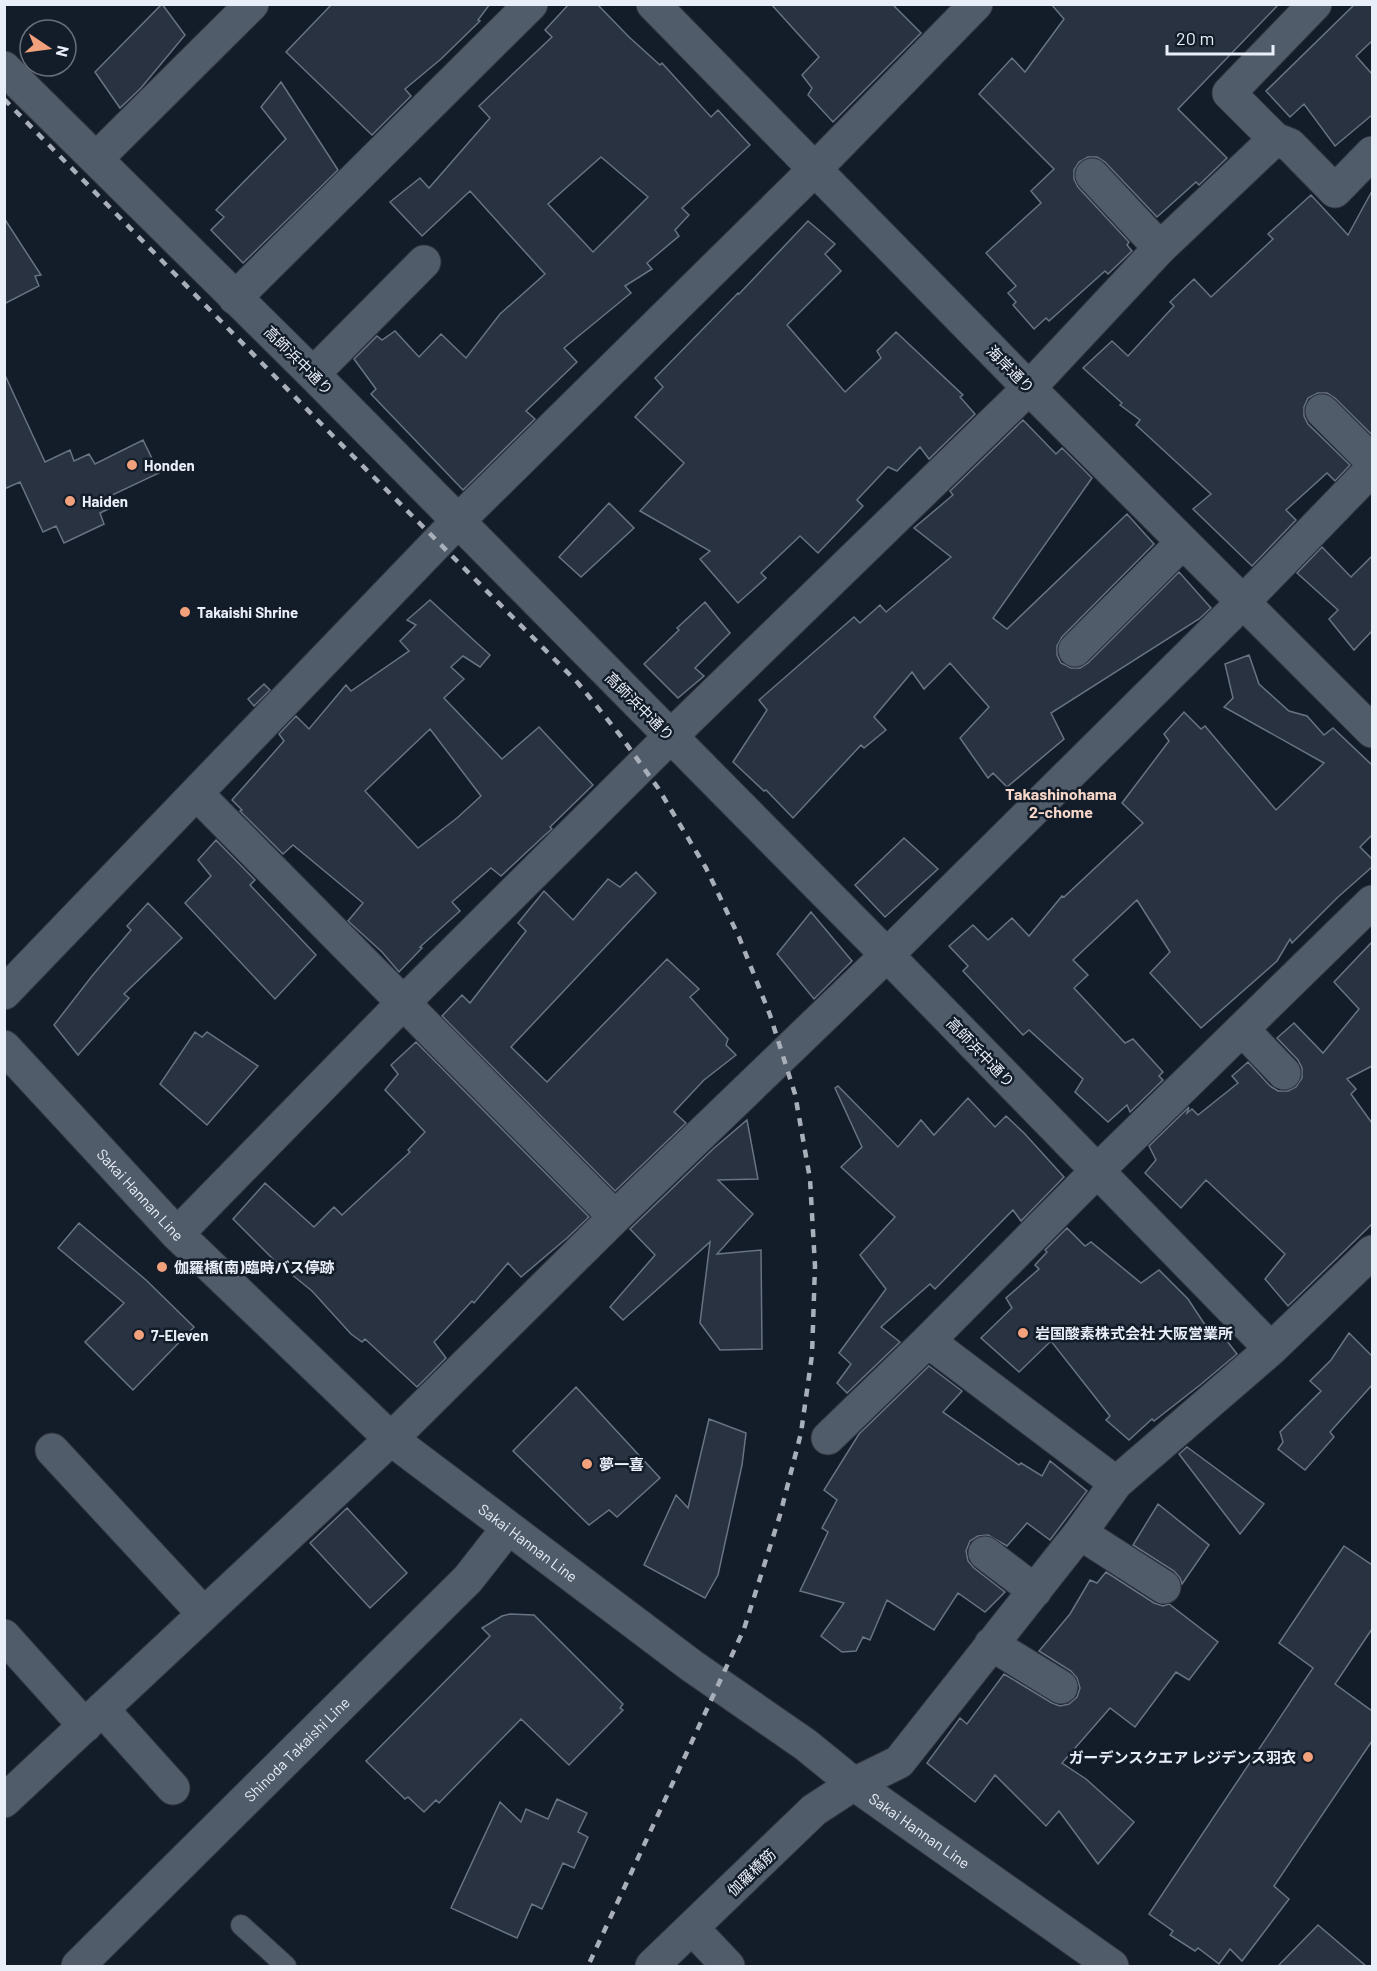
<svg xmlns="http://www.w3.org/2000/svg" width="1377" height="1971" font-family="Barlow,'Noto Sans JP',sans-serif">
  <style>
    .building { fill: #283240; stroke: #687383; stroke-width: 1.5; fill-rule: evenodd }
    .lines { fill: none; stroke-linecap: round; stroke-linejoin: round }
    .service-casing { stroke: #30353f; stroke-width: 22 }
    .minor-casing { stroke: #30353f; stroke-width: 35 }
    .tertiary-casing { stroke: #30353f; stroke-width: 35 }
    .secondary-casing { stroke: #30353f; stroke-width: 35 }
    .service { stroke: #515c6b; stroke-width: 20 }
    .minor { stroke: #515c6b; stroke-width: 33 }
    .tertiary { stroke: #515c6b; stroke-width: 33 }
    .secondary { stroke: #515c6b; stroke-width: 33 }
    .rail { stroke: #a8afb9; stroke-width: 4.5; stroke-dasharray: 8 8; stroke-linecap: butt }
    .poi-dot { fill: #f1a17c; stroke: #131c29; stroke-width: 2 }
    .labels { text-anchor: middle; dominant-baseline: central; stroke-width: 5; stroke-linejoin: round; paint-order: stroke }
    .street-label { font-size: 15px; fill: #e9eff8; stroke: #131c29 }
    .poi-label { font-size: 15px; font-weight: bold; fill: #e9eff8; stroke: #131c29; text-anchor: start }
    .neighbourhood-label { font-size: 16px; font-weight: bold; fill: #f7d7c9; stroke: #131c29 }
  </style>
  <rect width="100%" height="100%" fill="#131c29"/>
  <path class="building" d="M162,4L185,35L141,88L120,108L95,72Z
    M332,4H490L478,20L480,21L441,59L405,89L411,96L372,135L286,52Z
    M569,4H597L629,37L660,65L662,63L711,117L718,110L750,145L682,208L689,215L675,230L679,236L647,263L652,269L625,286L631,293L564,348L577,362L526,411L535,419L463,490L371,394L376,389L354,359L377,336L382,340L395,331L419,357L441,334L466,358L500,314L545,274L470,191L422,236L390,202L420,178L429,188L490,118L479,106L552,37L545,30ZM601,157L648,197L593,252L548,204Z
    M771,4H892L921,33L833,122L808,95L812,88L802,75L819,57Z
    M1051,4H1279L1178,109L1227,158L1199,185L1196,182L1157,217L1105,162L1097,157H1088L1079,162L1074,170V179L1078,187L1129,242L1127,245L1132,251L1108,274L1105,271L1049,321L1046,318L1034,329L1013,305L1016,302L1008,293L1016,286L986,253L1041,203L1031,191L1054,169L979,94L1012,58L1025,72L1064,19Z
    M1355,4H1372V41L1356,56L1372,74V115L1335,146L1304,104L1290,117L1266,91Z
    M281,82L338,170L243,263L211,230L224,217L216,210L286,139L261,107Z
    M1372,191V435L1335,398L1327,393H1318L1308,398L1304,407V416L1308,424L1350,465L1335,481L1327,473L1286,510L1296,520L1252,566L1193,509L1211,494L1136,425L1140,420L1120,405L1122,403L1083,368L1112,341L1128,356L1174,306L1170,302L1194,279L1211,297L1273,239L1268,234L1311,195L1348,235Z
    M4,218L41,275L35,276L39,286L4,304Z
    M808,221L835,244L825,254L841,271L787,325L845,392L881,358L877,351L896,332L963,395L960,397L975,414L929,459L920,447L897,471L888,467L857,500L863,506L818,553L800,536L761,573L766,578L738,603L700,559L710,551L640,511L684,463L635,417L663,387L655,378L738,293L739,294Z
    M4,373L45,462L70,450L74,461L89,454L95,464L143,440L159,473L110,496L115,506L100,513L104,524L64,543L56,526L43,532L20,482L4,489Z
    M1023,420L1056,454L1062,448L1092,478L993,618L1007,629L1127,514L1154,544L1062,637L1057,646V655L1061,663L1071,668H1080L1088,663L1179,572L1211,608L1199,619L1051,713L1064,739L1007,787L993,773L988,778L960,738L989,707L950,663L924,689L912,672L874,717L886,730L864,748L861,745L793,818L766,790L764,791L733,762L767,710L759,700L854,617L860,623L880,605L886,612L951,557L914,528L953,495L950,491Z
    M609,503L634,528L581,577L559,557Z
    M1322,547L1351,577L1372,556V631L1354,650L1329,619L1338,610L1297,573Z
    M430,600L490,655L480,667L463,656L451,667L464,679L444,698L502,759L539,727L593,785L550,827L552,829L545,835L501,876L491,868L452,902L460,911L420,947L422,948L399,972L382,952L348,921L363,903L293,845L283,854L240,811L242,810L232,800L284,741L279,734L296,716L309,729L346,685L351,691L409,651L400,641L416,625L407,620ZM430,729L481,796L457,818L418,848L365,791Z
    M705,602L730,633L695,668L704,676L678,698L644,664L679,630L677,628Z
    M1249,655L1259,684L1289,711L1307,716L1324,735L1333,728L1372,765V835L1360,847L1372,859V867L1338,897L1292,943L1290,939L1277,961L1201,1028L1150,973L1170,952L1137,900L1073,960L1088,975L1074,988L1125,1043L1133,1039L1163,1072L1159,1076L1163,1080L1130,1112L1127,1105L1108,1122L1075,1092L1083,1079L1029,1030L1023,1035L963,971L968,966L949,946L973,925L988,940L1012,918L1029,936L1062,896L1064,897L1143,823L1122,803L1169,741L1164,734L1184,712L1201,729L1205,726L1276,810L1324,763L1224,707L1233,698L1225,664Z
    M264,684L270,690L254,706L248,699Z
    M904,838L938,869L885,917L855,885Z
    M216,840L255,880L250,885L316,955L275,999L185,903L211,876L198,860Z
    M636,872L656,893L511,1047L547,1082L667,959L699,989L690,997L728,1039L726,1045L736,1055L704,1080L674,1112L686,1123L615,1191L442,1016L462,995L470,1003L526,931L518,923L544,891L573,920L608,879L620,887Z
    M148,903L182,938L124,994L129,998L78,1055L54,1025L92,976L131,930L127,926Z
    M811,912L852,961L814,999L777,954Z
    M1372,942V1066L1347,1079L1356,1089L1351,1094L1372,1123V1224L1288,1306L1265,1279L1285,1254L1206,1180L1181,1208L1145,1173L1156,1160L1149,1146L1189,1107L1187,1113L1192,1109L1198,1115L1238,1083L1232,1076L1248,1062L1270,1086L1278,1091H1288L1296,1087L1302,1078V1068L1298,1060L1277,1038L1294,1023L1323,1053L1359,1009L1334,982Z
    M195,1032L202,1037L207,1032L258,1066L207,1125L160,1084Z
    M416,1042L589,1217L567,1238L521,1277L508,1263L474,1303L472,1301L434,1342L446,1358L417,1387L365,1339L362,1342L351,1334L312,1291L274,1260L233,1219L265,1183L314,1227L334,1207L342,1215L410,1152L408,1150L425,1132L385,1090L398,1074L391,1065Z
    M838,1086L898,1147L921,1120L934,1135L968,1098L995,1127L1006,1116L1024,1133L1064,1177L1021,1221L1013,1210L935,1289L930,1284L881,1327L900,1342L847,1393L837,1383L851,1364L839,1353L886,1289L860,1255L895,1217L841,1167L862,1147L835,1088Z
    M747,1120L758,1179L718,1180L753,1214L717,1254L761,1250L762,1349L720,1350L700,1323L710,1242L623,1320L610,1307L655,1255L630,1229L713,1149Z
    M79,1223L146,1280L194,1327L133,1390L85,1342L124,1303L58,1248Z
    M1067,1228L1085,1246L1091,1242L1141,1283L1159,1270L1188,1299L1213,1337L1220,1332L1237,1354L1200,1385L1154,1421L1152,1419L1129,1440L1106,1420L1110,1416L1051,1341L1019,1372L981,1338L1012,1308L1006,1298L1039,1269L1035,1265L1047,1252L1045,1250Z
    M1349,1333L1372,1356V1385L1330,1432L1334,1437L1305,1470L1278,1449L1283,1442L1280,1432L1321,1391L1310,1381L1331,1360Z
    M929,1366L962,1391L943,1412L1019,1465L1021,1463L1042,1476L1050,1461L1087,1491L1050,1540L1027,1523L1007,1546L988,1535L978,1536L970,1541L966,1551L968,1561L974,1568L1005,1592L985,1612L958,1593L934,1630L887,1600L870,1640L863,1637L856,1651L842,1652L821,1636L844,1603L800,1591L828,1532L822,1528L837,1500L824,1490L859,1434Z
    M576,1387L660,1478L617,1517L609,1510L589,1525L513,1451Z
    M709,1419L746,1433L742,1465L718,1575L705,1598L644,1565L676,1495L688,1508Z
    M1187,1447L1264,1504L1240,1534L1179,1454Z
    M1158,1504L1209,1545L1182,1584L1180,1578L1174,1571L1133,1545Z
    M347,1508L407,1573L370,1608L310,1543Z
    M1344,1546L1372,1565V1629L1335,1684L1372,1711V1741L1274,1886L1289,1899L1242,1961L1230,1949L1219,1964L1198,1948L1195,1951L1170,1935L1173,1931L1149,1914L1313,1668L1279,1643Z
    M1106,1572L1154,1603L1163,1606L1169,1604L1218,1642L1189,1680L1176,1672L1135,1727L1110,1708L1062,1763L1086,1779L1134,1822L1098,1864L1059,1811L1046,1826L995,1775L975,1802L927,1763L960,1718L967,1724L1004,1674L1052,1703L1060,1706L1069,1704L1077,1697L1080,1688L1077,1678L1071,1671L1039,1651L1070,1614L1090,1580L1097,1583Z
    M510,1614L534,1615L623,1704L620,1708L623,1710L569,1765L521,1719L439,1803L436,1800L424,1812L408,1797L405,1799L366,1761L490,1636L482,1628L502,1616Z
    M557,1799L587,1813L578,1832L588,1837L574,1868L563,1863L542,1909L532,1904L517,1938L451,1908L500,1802L521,1822L526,1809L548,1819Z
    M1318,1925L1366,1966H1278Z"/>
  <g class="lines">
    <g class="service-casing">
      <path id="service" d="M241,1925L286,1966"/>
    </g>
    <g class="minor-casing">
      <path id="minor" d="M653,4L1029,388L1372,731
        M4,68L313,374L887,955L1271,1349
        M1275,139L1229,93L1315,4
        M96,159L252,4
        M1092,175L1160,248
        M235,298L531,4
        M313,374L424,262
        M1322,411L1372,461
        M1075,650L1183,542
        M197,794L615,1217
        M4,993L457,522L814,170L976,4
        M1242,1029L1284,1073
        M177,1234L402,1004L670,737L1029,388L1160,248L1275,139L1290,145L1335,191L1372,153
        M828,1438L928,1341
        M52,1450L204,1614
        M1116,1483L928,1341L1098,1170L1372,902
        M1080,1533L1164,1587
        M985,1553L1035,1591
        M4,1636L85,1726
        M991,1644L1061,1687
        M102,1709L173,1788
        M854,1784L899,1762L1080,1533L1116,1483L1271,1349L1372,1252
        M4,1801L391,1439L615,1217L887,955L1244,601L1372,469
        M693,1929L728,1966"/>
    </g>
    <g class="tertiary-casing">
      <path id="tertiary" d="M652,1966L814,1810L854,1784"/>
    </g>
    <g class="secondary-casing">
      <g id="secondary">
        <path id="s1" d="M4,1047L177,1234L391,1439L692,1666L806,1745L854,1784L1112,1966"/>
        <path id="s2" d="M78,1966L468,1579L508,1528"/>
      </g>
    </g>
    <use href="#service" class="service"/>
    <use href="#minor" class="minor"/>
    <use href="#tertiary" class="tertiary"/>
    <use href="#secondary" class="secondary"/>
    <path class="rail" d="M4,99L336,439L578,683L620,735L658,788L706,868L739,937L770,1015L795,1094L810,1179L815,1266L812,1355L801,1433L780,1515L744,1629L588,1966"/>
  </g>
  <g class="poi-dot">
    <circle cx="132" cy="465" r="6"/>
    <circle cx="70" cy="501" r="6"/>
    <circle cx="185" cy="612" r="6"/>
    <circle cx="162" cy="1267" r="6"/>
    <circle cx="1023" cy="1333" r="6"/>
    <circle cx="139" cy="1335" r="6"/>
    <circle cx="587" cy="1464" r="6"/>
    <circle cx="1308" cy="1757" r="6"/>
  </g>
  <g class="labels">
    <g class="street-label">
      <text transform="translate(299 360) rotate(45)">高師浜中通り</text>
      <text transform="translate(1011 369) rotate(45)">海岸通り</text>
      <text transform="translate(640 706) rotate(45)">高師浜中通り</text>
      <text transform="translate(981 1052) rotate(46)">高師浜中通り</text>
      <text stroke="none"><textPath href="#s1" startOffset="201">Sakai Hannan Line</textPath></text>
      <text stroke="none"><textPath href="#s1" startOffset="723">Sakai Hannan Line</textPath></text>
      <text stroke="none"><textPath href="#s2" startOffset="308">Shinoda Takaishi Line</textPath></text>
      <text stroke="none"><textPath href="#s1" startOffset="1209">Sakai Hannan Line</textPath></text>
      <text transform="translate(751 1872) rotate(-44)">伽羅橋筋</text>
    </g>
    <g class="poi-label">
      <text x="144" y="465">Honden</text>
      <text x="82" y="501">Haiden</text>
      <text x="197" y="612">Takaishi Shrine</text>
      <text x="174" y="1267">伽羅橋(南)臨時バス停跡</text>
      <text x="1035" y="1333">岩国酸素株式会社 大阪営業所</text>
      <text x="151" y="1335">7-Eleven</text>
      <text x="599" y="1464">夢一喜</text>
      <text x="1296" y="1757" text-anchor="end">ガーデンスクエア レジデンス羽衣</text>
    </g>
    <g class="neighbourhood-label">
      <text x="1061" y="793">Takashinohama<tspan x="1061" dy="18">2-chome</tspan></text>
    </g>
  </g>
  <rect width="1377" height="1971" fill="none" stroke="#e9eff8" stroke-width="12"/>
  <g transform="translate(48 48) rotate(103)"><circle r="28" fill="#131c29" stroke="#69707c" stroke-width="1.5"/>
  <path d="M0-4.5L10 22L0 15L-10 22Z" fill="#f1a17c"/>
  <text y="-9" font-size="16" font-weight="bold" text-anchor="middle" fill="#e9eff8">N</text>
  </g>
  <path d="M1167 45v9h106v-9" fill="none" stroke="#e9eff8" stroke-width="3"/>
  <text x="1176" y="45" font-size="18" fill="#e9eff8" stroke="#131c29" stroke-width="4.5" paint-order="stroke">20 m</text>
</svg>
